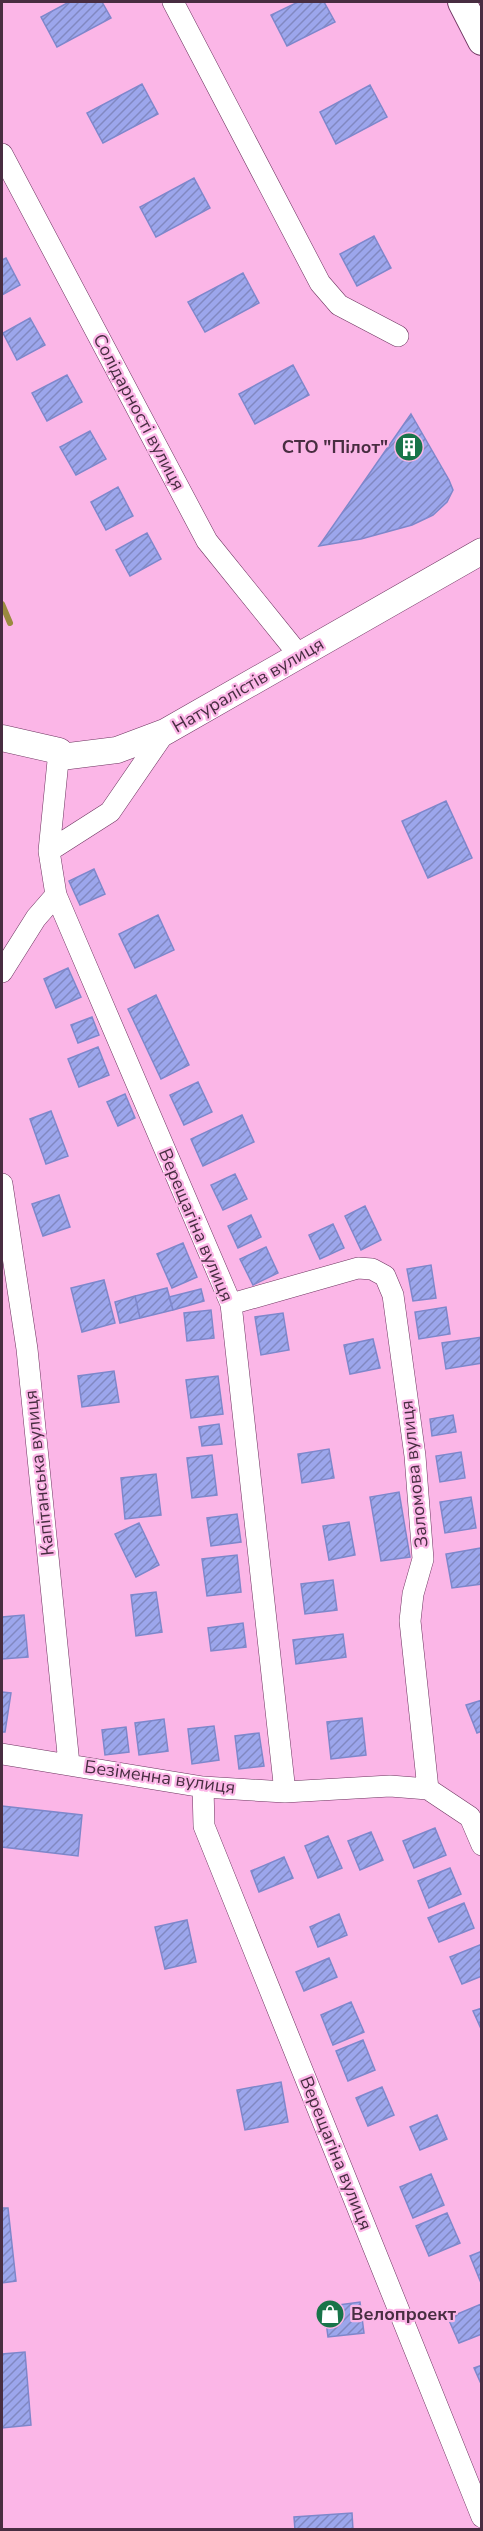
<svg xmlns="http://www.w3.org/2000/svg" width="483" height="2531" font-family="'Nunito Sans',sans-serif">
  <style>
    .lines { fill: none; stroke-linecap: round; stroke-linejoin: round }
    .stream { stroke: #9a8a3f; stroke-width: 6 }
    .building { fill: url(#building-hatch); stroke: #7e87cb; stroke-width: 1.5 }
    .minor-casing { stroke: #6d335f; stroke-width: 22 }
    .tertiary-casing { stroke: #6d335f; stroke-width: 27 }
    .secondary-casing { stroke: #6d335f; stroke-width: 30 }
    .minor { stroke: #fff; stroke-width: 21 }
    .tertiary { stroke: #fff; stroke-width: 26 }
    .secondary { stroke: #fff; stroke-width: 28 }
    .labels { text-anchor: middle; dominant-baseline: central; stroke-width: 4.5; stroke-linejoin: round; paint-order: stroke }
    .street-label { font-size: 18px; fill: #482d41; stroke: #fbb6e7 }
    .poi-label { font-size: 18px; font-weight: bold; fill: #482d41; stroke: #fbb6e7; text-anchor: end }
  </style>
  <defs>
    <pattern id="building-hatch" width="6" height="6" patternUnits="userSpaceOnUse" patternTransform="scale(1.5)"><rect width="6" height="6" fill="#9ca6ec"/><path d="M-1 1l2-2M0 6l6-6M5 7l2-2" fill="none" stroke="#8188c1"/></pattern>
  </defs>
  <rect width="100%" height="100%" fill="#fbb6e7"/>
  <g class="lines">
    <path class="stream" d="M2,604L10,623"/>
  </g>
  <path class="building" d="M69,2H102L111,18L57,47L41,17Z
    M298,2H324L335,22L287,46L271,15Z
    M142,84L158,114L103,143L87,113Z
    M370,85L387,117L336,144L320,112Z
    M194,178L210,208L156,237L140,207Z
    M374,236L391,268L357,286L340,254Z
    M6,258L20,285L2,295V260Z
    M243,273L259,303L205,332L188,302Z
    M30,318L45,345L17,360L3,333Z
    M293,365L309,395L255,424L239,394Z
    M67,375L82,402L47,421L32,393Z
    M411,414L449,480L453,490L447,502L433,515L412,525L361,539L319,546Z
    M90,431L106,459L76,475L60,447Z
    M118,487L133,516L106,530L91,502Z
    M147,533L161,559L130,576L116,550Z
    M446,801L472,858L428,878L402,821Z
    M94,869L105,894L80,905L69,881Z
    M158,915L174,950L135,968L119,934Z
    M68,968L81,997L56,1008L44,979Z
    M156,995L189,1065L161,1079L128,1009Z
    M92,1017L99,1035L78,1043L71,1025Z
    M98,1047L109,1075L79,1087L68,1059Z
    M198,1082L212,1112L184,1125L170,1095Z
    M125,1094L135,1118L118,1126L107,1102Z
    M51,1111L68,1156L46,1164L30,1119Z
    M242,1115L254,1142L203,1166L191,1139Z
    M235,1174L247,1199L223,1210L211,1185Z
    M59,1195L70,1227L43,1236L32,1204Z
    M365,1206L381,1240L361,1250L345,1216Z
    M251,1215L261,1237L238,1248L228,1226Z
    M333,1224L344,1248L320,1259L309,1235Z
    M183,1243L197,1277L172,1288L157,1254Z
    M266,1247L278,1273L253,1285L240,1259Z
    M431,1265L436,1298L413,1301L407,1269Z
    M104,1280L115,1323L82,1332L71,1288Z
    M167,1288L173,1310L140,1318L135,1296Z
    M201,1289L204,1301L173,1310L169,1297Z
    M135,1296L140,1318L120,1323L115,1302Z
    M446,1307L450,1334L419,1339L415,1312Z
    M211,1310L214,1338L187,1341L184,1313Z
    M283,1313L289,1350L261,1355L255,1317Z
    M482,1337V1363L446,1369L442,1343Z
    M373,1339L380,1368L350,1374L344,1345Z
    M114,1371L119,1402L82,1407L78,1376Z
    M218,1376L223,1414L191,1418L186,1380Z
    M453,1415L456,1432L432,1436L430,1419Z
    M219,1424L222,1444L202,1446L199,1427Z
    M329,1449L334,1478L302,1483L298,1454Z
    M461,1452L465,1478L440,1482L436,1456Z
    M212,1455L217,1495L192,1498L187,1458Z
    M156,1474L161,1515L125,1519L121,1478Z
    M399,1492L410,1557L381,1561L370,1497Z
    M471,1497L476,1528L445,1533L440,1502Z
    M237,1514L241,1542L211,1546L207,1518Z
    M349,1522L355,1555L329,1560L323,1526Z
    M139,1523L159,1565L136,1577L115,1534Z
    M481,1548L482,1584L452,1588L446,1554Z
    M237,1555L241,1592L207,1596L202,1559Z
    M333,1580L337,1610L305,1614L301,1584Z
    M156,1592L162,1632L136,1636L131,1595Z
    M24,1615L28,1657L2,1659V1617Z
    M243,1623L246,1647L211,1651L208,1628Z
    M343,1634L346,1657L296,1664L293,1640Z
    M2,1692L11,1693L5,1732H2Z
    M482,1700V1731L477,1733L466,1705Z
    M362,1718L366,1755L331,1759L327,1722Z
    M164,1719L168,1751L139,1755L135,1723Z
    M214,1726L219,1760L192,1764L188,1729Z
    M126,1727L129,1752L105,1755L102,1730Z
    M259,1733L264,1766L239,1769L235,1736Z
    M2,1806L82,1815L78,1856L2,1847Z
    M435,1828L446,1855L414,1868L403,1841Z
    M371,1832L383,1860L360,1870L348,1841Z
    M328,1836L342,1868L318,1878L305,1846Z
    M284,1857L293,1878L259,1892L251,1871Z
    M450,1868L461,1894L429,1908L418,1881Z
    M464,1903L474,1928L439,1942L428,1918Z
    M339,1914L347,1935L318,1947L310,1927Z
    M187,1920L196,1962L165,1969L155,1927Z
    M482,1944V1976L462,1984L450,1957Z
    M329,1958L337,1977L304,1991L296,1972Z
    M351,2002L364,2032L333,2045L321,2015Z
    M482,2008V2031L473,2011Z
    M363,2040L375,2070L348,2081L336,2051Z
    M281,2082L288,2122L245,2130L237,2090Z
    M382,2087L394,2115L368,2126L356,2098Z
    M437,2115L447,2139L420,2150L410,2127Z
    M431,2174L444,2205L413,2218L400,2187Z
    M2,2208H8L16,2281L2,2283Z
    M447,2213L460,2243L429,2256L416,2226Z
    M482,2251V2282L481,2283L470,2256Z
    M360,2302L364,2333L328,2337L324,2307Z
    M481,2304L482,2334L459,2343L448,2318Z
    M25,2352L31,2425L2,2428V2354Z
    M482,2365V2386L474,2368Z
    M352,2513L353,2530H295L294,2517Z"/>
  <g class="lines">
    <g class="minor-casing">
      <path id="minor" d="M173,2L320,283L339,305L398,336
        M2,154L207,541L299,655
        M59,751L49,851L56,895L231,1304L285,1792
        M49,851L110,812L165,732
        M2,972L36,918L56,895
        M2,1184L27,1349L69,1764
        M231,1304L358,1268L372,1269L385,1276L393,1295L415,1456L423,1559L413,1594L410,1621L428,1789L470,1817L482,1845
        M2,1754L203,1787L285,1792L390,1786L428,1789
        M203,1787L204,1826L482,2517"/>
    </g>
    <g class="tertiary-casing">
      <path id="tertiary" d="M2,738L59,751L61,757L117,750L165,732L482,551"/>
    </g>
    <g class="secondary-casing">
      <path id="secondary" d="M462,2L482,41"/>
    </g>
    <use href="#minor" class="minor"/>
    <use href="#tertiary" class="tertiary"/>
    <use href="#secondary" class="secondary"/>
  </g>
  <defs>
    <g id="building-disc" transform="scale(1.5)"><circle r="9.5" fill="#187449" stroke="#fbb6e7"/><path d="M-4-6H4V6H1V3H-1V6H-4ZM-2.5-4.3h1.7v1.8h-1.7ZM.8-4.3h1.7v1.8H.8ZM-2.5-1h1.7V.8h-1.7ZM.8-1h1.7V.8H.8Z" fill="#fff"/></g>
    <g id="shop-disc" transform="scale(1.5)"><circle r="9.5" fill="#187449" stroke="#fbb6e7"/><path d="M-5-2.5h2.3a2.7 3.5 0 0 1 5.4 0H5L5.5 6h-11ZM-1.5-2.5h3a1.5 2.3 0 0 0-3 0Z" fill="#fff"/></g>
  </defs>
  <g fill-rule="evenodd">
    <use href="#building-disc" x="409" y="447"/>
    <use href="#shop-disc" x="330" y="2314"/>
  </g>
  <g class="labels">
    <g class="street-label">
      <text transform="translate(139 412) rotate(62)">Солідарності вулиця</text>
      <text transform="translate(248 685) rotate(-30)">Натуралістів вулиця</text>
      <text transform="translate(196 1225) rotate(67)">Верещагіна вулиця</text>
      <text transform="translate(39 1473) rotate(-96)">Капітанська вулиця</text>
      <text transform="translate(414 1474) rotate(-96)">Заломова вулиця</text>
      <text transform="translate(160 1777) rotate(8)">Безіменна вулиця</text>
      <text transform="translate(336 2153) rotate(68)">Верещагіна вулиця</text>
    </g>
    <g class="poi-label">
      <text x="388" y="447">СТО "Пілот"</text>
      <text x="351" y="2314" text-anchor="start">Велопроект</text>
    </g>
  </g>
  <rect width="483" height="2531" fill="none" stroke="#482d41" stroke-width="6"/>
</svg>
